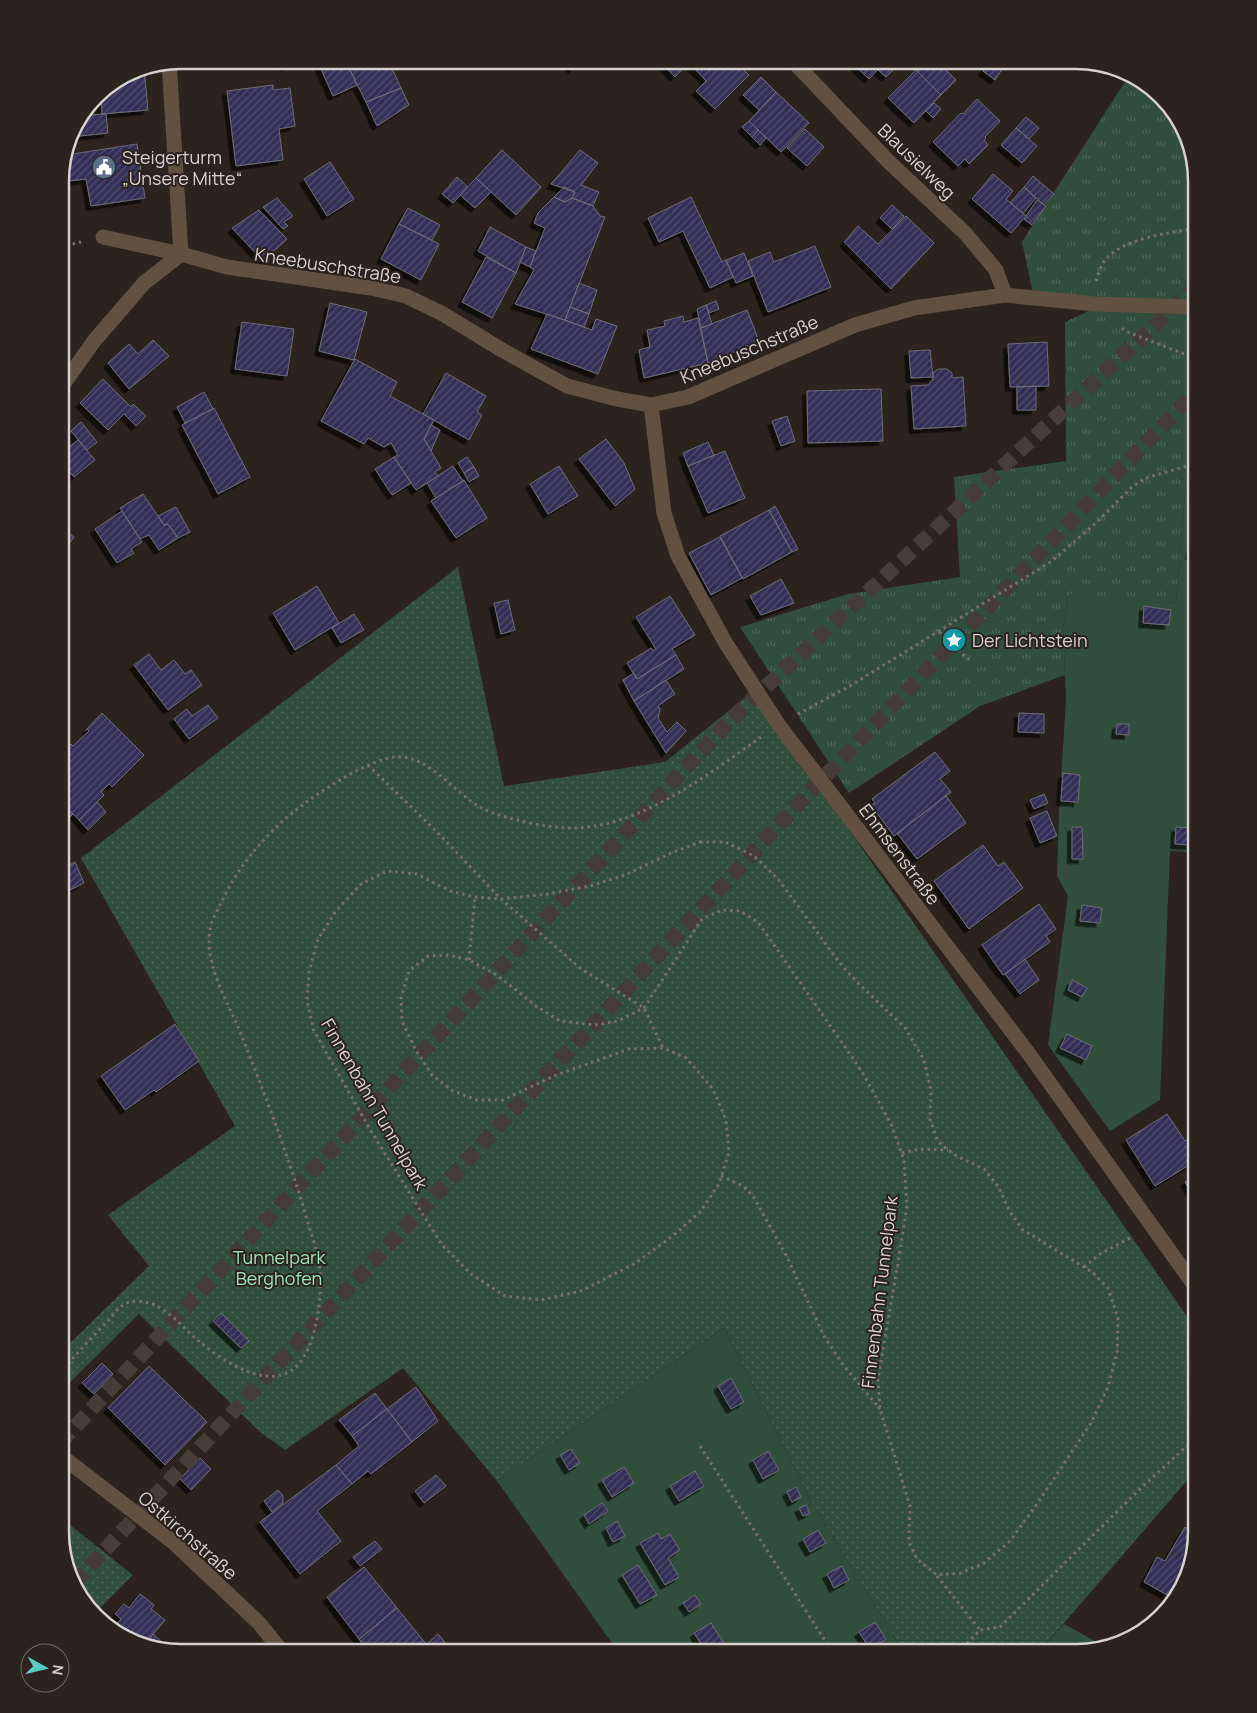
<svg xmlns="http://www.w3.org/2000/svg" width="1257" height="1713" font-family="Manrope,sans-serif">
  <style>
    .grass { fill: url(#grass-tufts) }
    .park { fill: url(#park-dots) }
    .garden { fill: #324e3c }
    .building { fill: url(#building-hatch); stroke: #6d6c76; filter: url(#shadow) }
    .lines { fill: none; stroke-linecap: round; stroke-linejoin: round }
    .highway-tunnel { stroke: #463d39; stroke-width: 15; stroke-dasharray: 15 8; stroke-linecap: butt }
    .path { stroke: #78706d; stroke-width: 3; stroke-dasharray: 2.5 4; stroke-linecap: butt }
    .minor { stroke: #605143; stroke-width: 15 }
    .labels { text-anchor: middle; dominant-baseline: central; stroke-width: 4; stroke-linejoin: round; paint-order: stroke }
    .poi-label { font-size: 18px; fill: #d6d0ce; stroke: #2c231f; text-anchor: start }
    .street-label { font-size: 18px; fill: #d6d0ce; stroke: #2c231f }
    .park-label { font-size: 18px; fill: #9be3b6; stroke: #2c231f }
    .rim { fill: none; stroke: #d6d0ce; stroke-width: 2.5 }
  </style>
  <defs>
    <pattern id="grass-tufts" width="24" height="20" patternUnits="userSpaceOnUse" patternTransform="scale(1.25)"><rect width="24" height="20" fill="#324e3c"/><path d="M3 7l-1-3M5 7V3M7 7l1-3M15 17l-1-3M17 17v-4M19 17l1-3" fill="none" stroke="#4f6657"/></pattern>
    <pattern id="park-dots" width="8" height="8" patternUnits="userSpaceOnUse" patternTransform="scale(1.25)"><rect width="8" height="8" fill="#324e3c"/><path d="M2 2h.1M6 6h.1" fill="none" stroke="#4f6657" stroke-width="1.8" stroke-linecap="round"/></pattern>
    <pattern id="building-hatch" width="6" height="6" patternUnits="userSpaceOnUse" patternTransform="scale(1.25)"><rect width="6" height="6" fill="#332f54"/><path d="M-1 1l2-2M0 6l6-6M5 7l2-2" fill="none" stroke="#504c6b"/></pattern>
    <filter id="shadow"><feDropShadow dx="-4.5" dy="4.5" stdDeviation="0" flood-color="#0009"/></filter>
  </defs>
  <rect width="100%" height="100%" fill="#2c231f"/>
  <path class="grass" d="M1130,74L1137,76L1181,120L1197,181V482H1186L1176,603L1072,594L1068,596L1063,628L1065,675L980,706L849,793L740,627L848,594L960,577L954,477L1066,461L1065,322L1093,309L1033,293L1022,242Z"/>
  <path class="park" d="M458,567L504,786L665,762L751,693L811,775L1197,1331V1469L1038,1653H904L811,1501L724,1328L497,1481L403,1368L285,1450L260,1432L139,1314L60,1392V1353L149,1266L108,1215L235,1126L81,858Z
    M60,1517L133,1575L96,1612L76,1593L60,1532Z"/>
  <path class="garden" d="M1186,481L1197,482V852L1170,851L1160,1100L1110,1131L1048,1045L1068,896L1057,876L1059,813L1066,699L1063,628L1068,596L1072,593L1176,603Z
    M724,1328L811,1501L904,1653H619L497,1481Z
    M1064,1624L1104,1646L1077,1653H1038Z"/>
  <path class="building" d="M282,60H300L285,67Z
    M317,60H345L357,85L333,96Z
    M345,60H388L401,88L366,102Z
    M563,60H580L573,69Z
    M658,60H677L667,69Z
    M677,60H685L688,63L675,77L667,69Z
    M685,60H708L697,71Z
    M708,60H734L749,75L715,109L696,91L706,81L697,71Z
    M849,60H895L899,64L886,77L878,70L869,79Z
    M927,60H936L956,80L941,95L917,71Z
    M990,60H1008L995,80L983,71Z
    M144,67L148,110L102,114L101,90L135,69Z
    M916,70L941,95L914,123L888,98Z
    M761,77L776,92L759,110L743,95Z
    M273,85V90L290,88L295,126L279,129L283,160L236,166L227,91Z
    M401,88L409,105L377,126L366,102Z
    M776,92L809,123L781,152L749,121Z
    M977,99L1000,121L985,137L986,138L984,140L988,145L969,164L965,159L958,166L933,142L961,113L963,114Z
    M934,103L941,109L933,118L926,111Z
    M102,114H106L108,133L70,137L72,128L81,116Z
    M1026,117L1039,128L1029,139L1016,128Z
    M749,121L758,130L752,137L742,127Z
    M1016,128L1037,146L1022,163L1001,145Z
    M805,129L824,147L807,166L787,148Z
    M758,130L766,138L760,145L752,137Z
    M137,144L145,198L91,206L86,179L69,181L66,155Z
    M502,150L541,187L516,215L476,178Z
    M580,150L598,163L581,185L599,192L593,206L572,198L575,192L551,184Z
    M330,162L354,199L327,216L304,179Z
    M993,174L1013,191L1006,199L1026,216L1011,233L972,199Z
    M1033,176L1054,194L1044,205L1024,187Z
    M457,177L468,187L453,203L442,194Z
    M476,178L491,192L475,208L460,195Z
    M564,187L575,192L572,198L565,202L554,197Z
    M1024,187L1036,198L1023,213L1010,203Z
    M554,197L565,202L572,198L593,206L600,216L605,217L565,320L515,304L534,270L530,267L545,228L534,223L538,213Z
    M691,197L722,262L726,260L733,277L710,288L683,231L659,242L648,218Z
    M277,198L293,216L284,222L288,226L283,229L263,207Z
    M1037,200L1046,206L1032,225L1024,219Z
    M892,205L904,216L892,229L880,218Z
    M408,208L440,225L432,240L399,224Z
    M259,210L287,239L263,261L232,228Z
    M906,216L934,243L891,289L844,242L858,226L878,244Z
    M399,224L439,244L421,280L381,259Z
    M490,227L526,247L516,273L478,251Z
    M815,246L831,287L768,312L748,261L770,252L774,262Z
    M526,247L536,251L530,267L520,262Z
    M744,253L753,276L736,283L726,260Z
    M486,257L516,273L492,318L462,302Z
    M579,283L597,290L589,314L570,307Z
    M716,301L719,309L709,313L706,305Z
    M330,303L367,312L354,360L319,351Z
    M706,305L712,324L701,328L697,309Z
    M570,307L589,314L584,327L565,320Z
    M747,310L759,341L708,363L701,328Z
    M547,314L592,330L596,319L617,326L598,374L531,349Z
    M683,316L684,322L698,318L708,363L644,378L639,350L650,347L647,330L665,326L664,321Z
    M242,322L294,329L287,376L235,369Z
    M153,340L169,356L129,389L108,363L129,344L138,354Z
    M1047,342L1049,386L1010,387L1008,344Z
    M930,350L933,377L911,378L909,351Z
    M355,359L397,382L390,396L434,420L424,439L441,468L435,472L438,476L416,490L394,457L398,455L391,443L384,447L368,438L364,444L321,421Z
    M938,369H947L952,373V378L963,377L966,426L914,429L911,386L928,385L933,379V373Z
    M446,373L486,396L477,412L482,415L469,440L423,414Z
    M103,379L131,407L133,404L146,416L136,426L124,414L108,430L80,403Z
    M1036,386V410H1017V387Z
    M881,389L883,441L808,443L807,391Z
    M204,392L213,409L185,423L177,407Z
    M214,408L250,477L218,494L182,425Z
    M787,416L795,441L781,446L772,421Z
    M81,422L97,442L87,450L71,431Z
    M431,425L440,430L431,451L424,439Z
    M606,439L624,463L635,489L615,506L579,459Z
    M78,440L95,460L74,477L60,461V455Z
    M708,442L714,455L688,466L683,453Z
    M725,451L745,498L708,513L688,466Z
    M394,457L411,483L392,495L375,469Z
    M467,457L474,467L464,473L458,463Z
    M453,466L463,481L436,498L427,483Z
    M559,466L578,496L548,514L530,484Z
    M474,467L479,476L469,482L464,473Z
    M464,480L487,518L456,538L431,501Z
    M143,494L164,525L168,524L178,538L159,550L149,535L140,539L120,508Z
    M775,506L798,549L792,552L769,510Z
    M176,507L190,532L178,538L168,524L164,525L158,516Z
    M769,510L792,552L743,579L720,536Z
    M122,511L142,542L131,549L134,553L117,563L95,529Z
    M60,526L74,537L60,556Z
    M720,537L742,578L711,595L689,553Z
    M1192,545H1197V556L1190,555Z
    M60,576L67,581L60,592Z
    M781,579L794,603L761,615L750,596Z
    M317,586L339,623L295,650L273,613Z
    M670,596L695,635L672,649L676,655L637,679L627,663L651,648L653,651L656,649L636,617Z
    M508,600L515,630L501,634L494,603Z
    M1144,606L1171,610L1169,625L1143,623Z
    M354,614L364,630L341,643L332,628Z
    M149,654L161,670L174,660L185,674L191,670L202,685L168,710L134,665Z
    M676,655L684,669L634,701L623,680L634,673L637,679Z
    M666,680L675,694L658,706L660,709L658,718L667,732L677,722L686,731L666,753L634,701Z
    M208,705L218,718L189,739L174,719L187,709L192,716Z
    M102,713L144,755L112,787L109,784L101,792L104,795L79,820L60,801V755L71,744L73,746L89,731L87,729L85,731Z
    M1019,713L1044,714V733L1018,732Z
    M1117,724H1129V735L1116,734Z
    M935,752L950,771L940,779L951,792L894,836L871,805L875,803L872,799Z
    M1063,773L1080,775L1078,802L1061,801Z
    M1044,794L1048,803L1034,809L1030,800Z
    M946,796L966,823L917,859L897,833Z
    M60,801L73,814L60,827Z
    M97,802L106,812L88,830L79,820Z
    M1047,811L1057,836L1040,843L1030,818Z
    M1072,827H1082L1083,859H1072Z
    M1176,827L1192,828L1191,845L1175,844Z
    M983,845L998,866L1004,862L1023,888L969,929L934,881Z
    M75,862L84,883L60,895V870Z
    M1039,904L1056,929L1046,936L1050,942L1003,975L982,945Z
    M1082,905L1102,908L1100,923L1080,921Z
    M1025,959L1039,980L1020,994L1005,974Z
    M1072,980L1087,988L1082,997L1068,990Z
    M175,1024L199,1061L156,1092L154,1090L125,1110L101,1076Z
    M1067,1034L1092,1046L1086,1060L1060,1048Z
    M1167,1114L1185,1141L1194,1135L1197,1139V1160L1155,1186L1126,1140Z
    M1197,1174V1202L1185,1182Z
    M221,1313L249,1341L241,1348L213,1321Z
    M102,1363L113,1374L94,1394L82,1383Z
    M149,1366L207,1422L165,1465L108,1408Z
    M731,1378L744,1402L731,1409L718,1386Z
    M416,1387L438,1421L412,1442L387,1409Z
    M375,1393L387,1409L352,1436L339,1420Z
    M387,1409L412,1442L371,1474L368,1471L352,1484L336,1465L359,1446L352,1436Z
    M571,1449L580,1463L569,1470L560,1455Z
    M768,1451L779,1470L763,1479L753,1460Z
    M200,1458L211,1469L191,1490L180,1479Z
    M336,1465L352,1484L317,1511L341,1541L300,1574L260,1522Z
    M624,1467L634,1483L612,1497L602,1480Z
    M695,1471L704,1486L679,1501L670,1486Z
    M436,1475L446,1486L424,1503L415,1491Z
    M796,1487L801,1497L792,1502L787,1492Z
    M278,1490L283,1496V1503L272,1512L264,1501Z
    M602,1503L608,1511L589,1524L584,1515Z
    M806,1505L810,1513L803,1516L799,1508Z
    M617,1521L625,1536L613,1542L606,1528Z
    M1185,1527L1197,1534L1181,1593L1163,1611L1171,1597L1144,1582L1157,1557L1165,1561Z
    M818,1530L826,1543L810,1552L803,1539Z
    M658,1533L661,1539L670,1534L680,1550L668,1558L679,1577L665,1585L640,1543Z
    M375,1541L382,1549L360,1566L353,1557Z
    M638,1565L657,1595L640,1604L622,1575Z
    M842,1566L849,1580L834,1588L827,1574Z
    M364,1567L397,1608L359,1639L327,1597Z
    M140,1594L154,1605L151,1609L165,1620L145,1644L120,1637L113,1629L121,1619L115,1614L124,1604L129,1608Z
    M695,1595L701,1604L689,1612L683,1603Z
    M397,1608L426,1644L415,1653H369L359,1639Z
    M875,1622L886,1639L870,1649L859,1632Z
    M711,1623L730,1653H707L694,1633Z
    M153,1634L163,1643L159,1648L145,1644Z
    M438,1634L451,1650L448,1653H417Z"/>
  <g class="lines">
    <path class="highway-tunnel" d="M60,1443L730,720L1197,286
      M74,1583L805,797L1197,390"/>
    <path class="path" d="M60,247L81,242
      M1096,281C1099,273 1101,263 1108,257C1128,237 1171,233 1197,228
      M1122,328L1125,331L1197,359
      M939,632L969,660
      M798,714L850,686L1052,561L1097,522L1133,486L1146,478L1187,466L1197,459
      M368,765L439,834L501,899L580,968L644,1008L663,1048
      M700,842H725L754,856L778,879L842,966L861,986L906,1029L924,1060L931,1091L930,1119L938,1142L955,1155L984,1169L998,1186L1010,1212L1023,1230L1092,1272L1108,1288L1118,1318L1117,1352L1108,1387L1091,1423L1037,1504L1010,1541L984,1563L961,1573L937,1575L917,1559L909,1542L910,1506L880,1409L878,1379L898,1263L907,1206L904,1160L891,1124L861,1070L758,922L740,911L722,910L702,919L644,1008L618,1021L595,1025L560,1021L536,1006L497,975L469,960L449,955L428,956L409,971L401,998L402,1021L415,1049L432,1075L453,1091L477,1100H503L554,1076L629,1049L663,1048L686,1058L713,1089L726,1120L729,1152L719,1184L700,1212L674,1235L634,1264L581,1291L541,1300L505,1296L471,1274L442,1245L371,1131L314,1031L307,1000L309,972L318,939L336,911L361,884L387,871L417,874L450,891L475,897L501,899L548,894L590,886L625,875L671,853Z
      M469,960L475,897
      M902,1153L919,1149L948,1150
      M721,1176L743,1186L753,1196L786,1255L825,1338L844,1366L880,1409
      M1084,1267L1100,1254L1132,1237
      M60,1374C75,1355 91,1338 108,1321C112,1316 117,1309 123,1305C132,1299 147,1301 157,1306C174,1315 186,1331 201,1343C226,1363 275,1396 301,1361C317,1339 322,1297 320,1271C318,1250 309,1229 304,1209C285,1147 262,1086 238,1027C225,997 202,958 211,925C213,918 217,911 220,905C241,859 276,822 318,794C337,781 373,759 395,757C428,754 453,792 480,807C502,819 551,829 577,828C643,825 709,774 761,737
      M700,1446L833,1653
      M937,1576L980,1630
      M958,1653L980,1630L1000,1627L1143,1486L1197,1437"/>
    <path class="minor" d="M792,60L889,162L965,233L996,270L1005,295
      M103,237L181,254L227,267L371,288L406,296L443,314L502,350L567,386L617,399L651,405L688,397L855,325L914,308L1005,295L1094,304L1197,307
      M60,389L94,341L144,283L181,254L169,62
      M651,405L664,513L678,556L725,642L778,724L1029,1054L1197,1289
      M60,1455L173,1542L259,1623L283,1653"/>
  </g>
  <defs>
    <g id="civic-disc" transform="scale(1.25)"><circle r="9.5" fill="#5c6f8a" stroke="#2c231f"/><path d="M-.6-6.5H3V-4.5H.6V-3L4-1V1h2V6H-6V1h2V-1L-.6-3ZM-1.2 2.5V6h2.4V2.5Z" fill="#fff"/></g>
    <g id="sight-disc" transform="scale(1.25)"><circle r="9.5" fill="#0f9aa8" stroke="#2c231f"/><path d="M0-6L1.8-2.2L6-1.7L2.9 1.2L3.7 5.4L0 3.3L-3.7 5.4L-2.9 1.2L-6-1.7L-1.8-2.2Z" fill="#fff"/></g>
  </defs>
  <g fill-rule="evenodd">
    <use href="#civic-disc" x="104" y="167"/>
    <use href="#sight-disc" x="954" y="640"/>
  </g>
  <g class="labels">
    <g class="poi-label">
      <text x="122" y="157">Steigerturm<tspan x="122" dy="21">„Unsere Mitte“</tspan></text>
      <text x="972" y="640">Der Lichtstein</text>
    </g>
    <g class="street-label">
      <text transform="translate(917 161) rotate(44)">Blausielweg</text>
      <text transform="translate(328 265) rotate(9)">Kneebuschstraße</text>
      <text transform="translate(749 349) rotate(-23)">Kneebuschstraße</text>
      <text transform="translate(900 854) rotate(53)">Ehmsenstraße</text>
      <text transform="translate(375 1104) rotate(60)">Finnenbahn Tunnelpark</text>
      <text transform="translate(879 1292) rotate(-83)">Finnenbahn Tunnelpark</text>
      <text transform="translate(188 1535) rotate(41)">Ostkirchstraße</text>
    </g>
    <g class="park-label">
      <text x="279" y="1257">Tunnelpark<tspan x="279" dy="21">Berghofen</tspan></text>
    </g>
  </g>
  <path d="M0 0H1257V1713H0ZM181 69H1076A112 112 0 0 1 1188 181V1532A112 112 0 0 1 1076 1644H181A112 112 0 0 1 69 1532V181A112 112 0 0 1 181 69Z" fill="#2c231f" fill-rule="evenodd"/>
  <path class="rim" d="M181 69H1076A112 112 0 0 1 1188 181V1532A112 112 0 0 1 1076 1644H181A112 112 0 0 1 69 1532V181A112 112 0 0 1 181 69Z"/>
  <g transform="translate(45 1668) rotate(98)"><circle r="24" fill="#2c231f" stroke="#706865"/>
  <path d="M0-4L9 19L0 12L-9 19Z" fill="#58cec0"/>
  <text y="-8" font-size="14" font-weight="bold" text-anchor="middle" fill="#d6d0ce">N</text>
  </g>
</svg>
